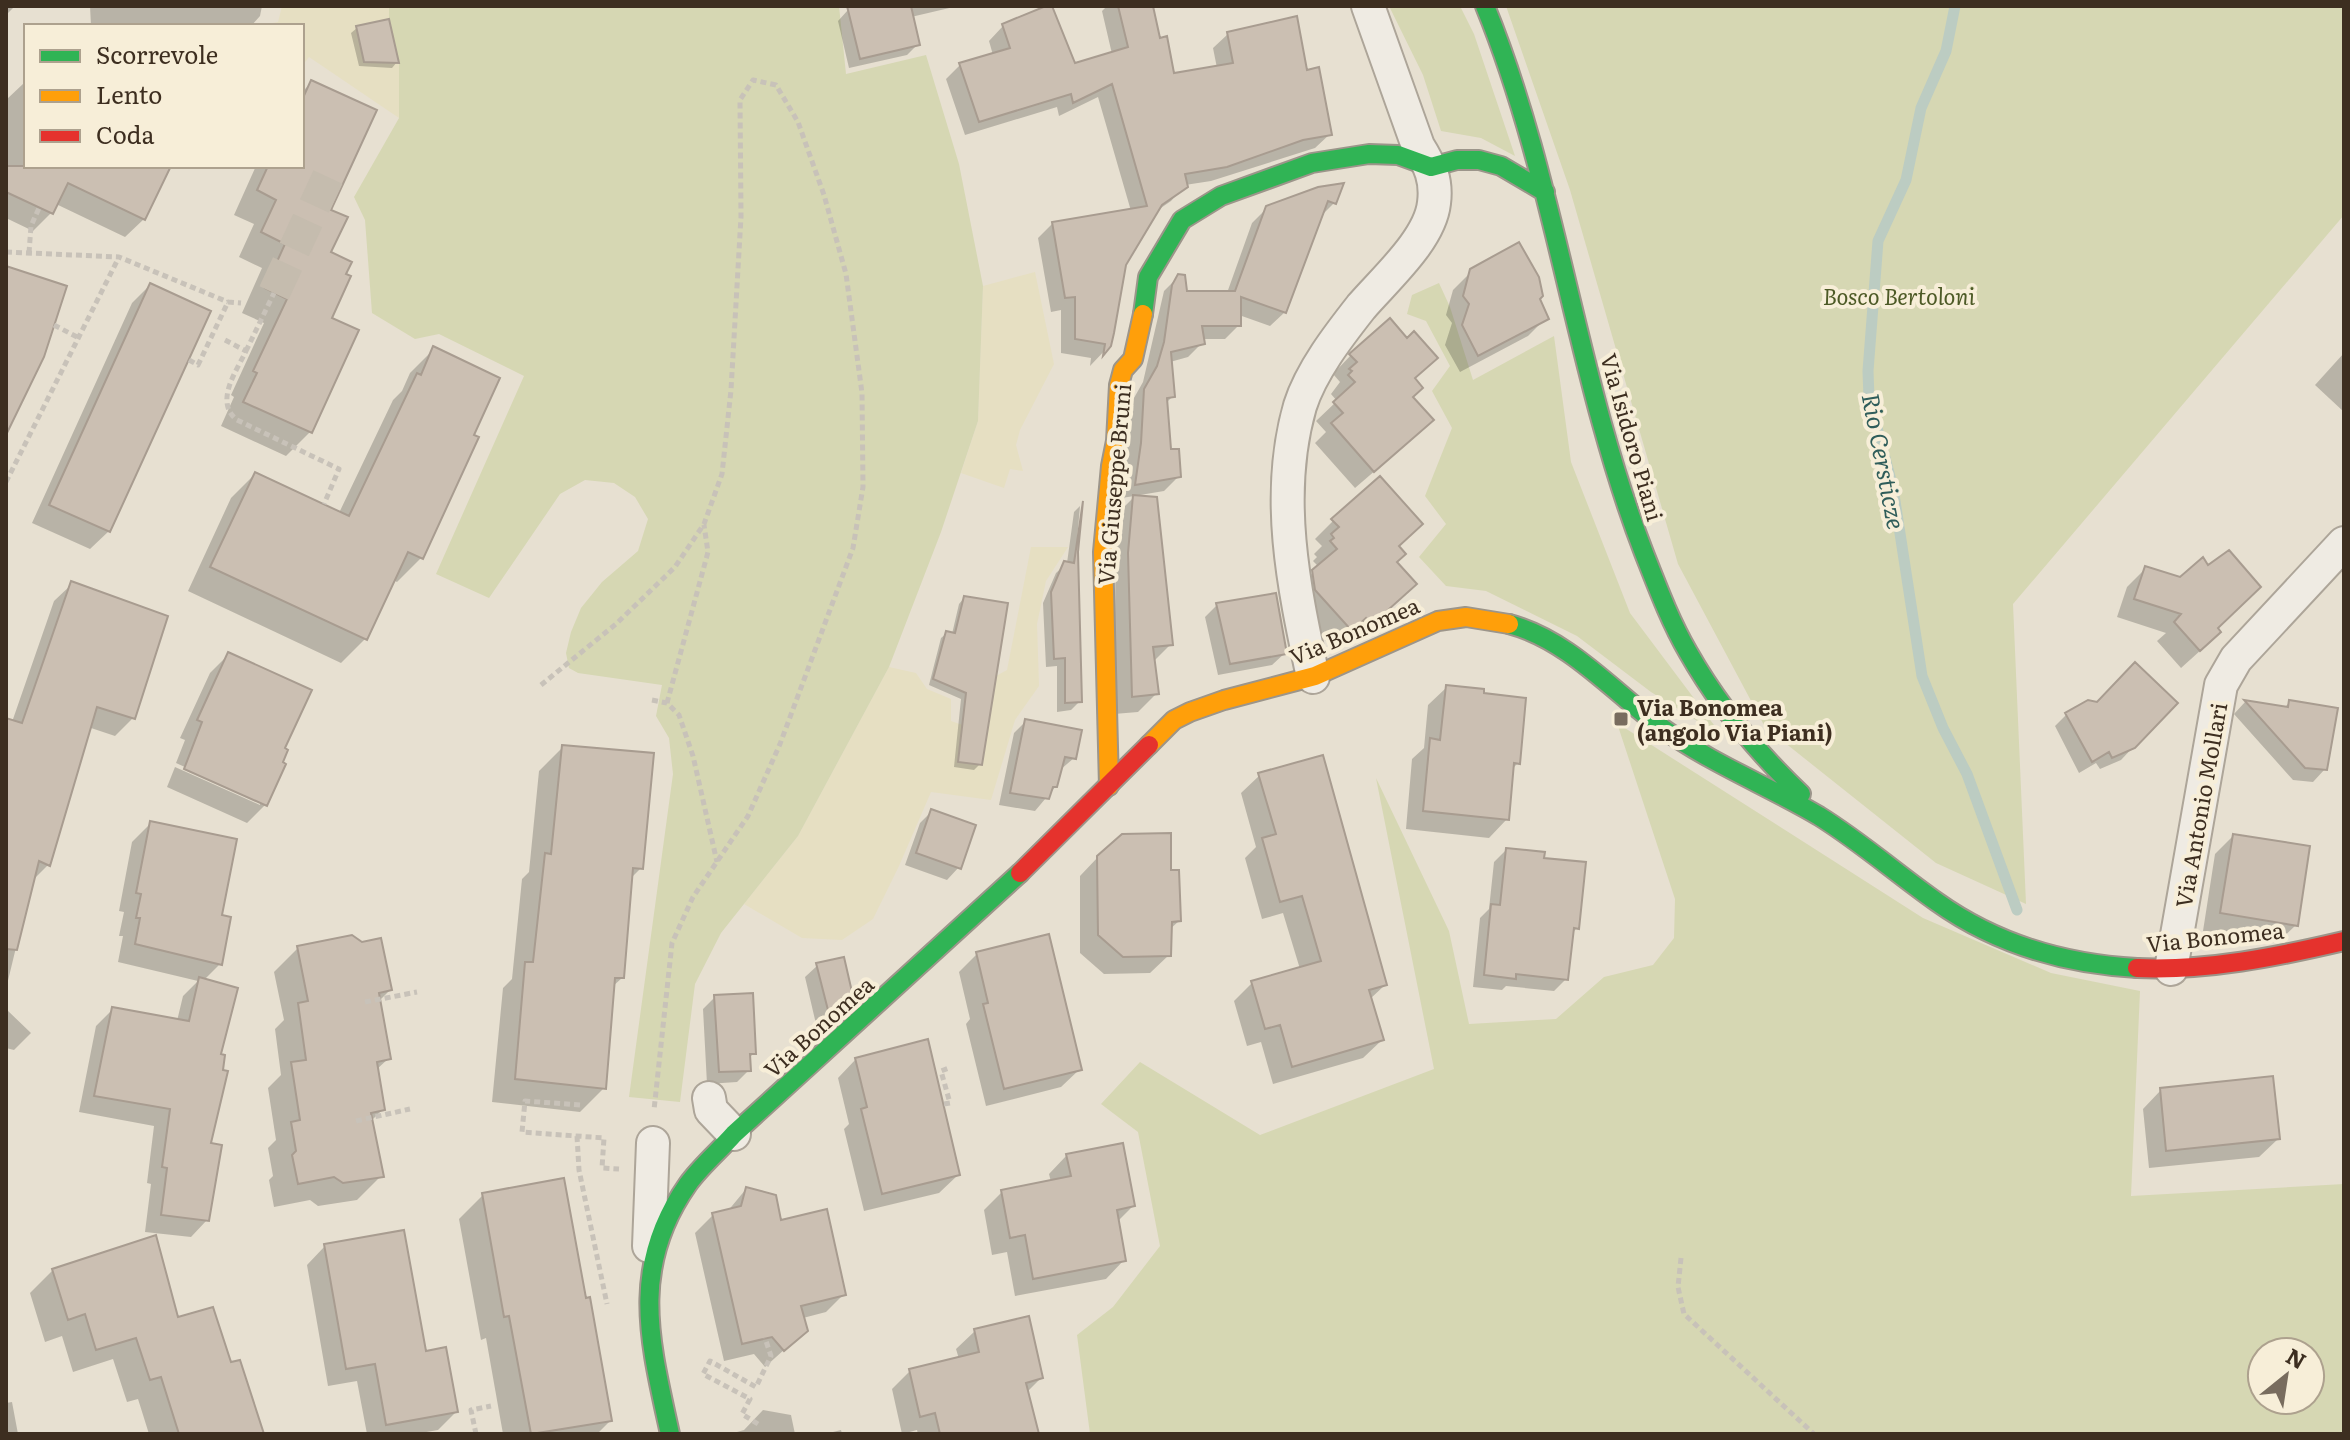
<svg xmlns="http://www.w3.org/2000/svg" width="2350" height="1440" font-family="Literata,serif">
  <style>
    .farmland { fill: #e6dfc2 }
    .green { fill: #d6d7b3; fill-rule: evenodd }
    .shadow { fill: #0003 }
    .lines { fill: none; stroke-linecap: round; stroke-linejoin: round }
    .stream { stroke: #bcccc2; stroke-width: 11 }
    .building { fill: #cbbfb2; stroke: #a89c90; stroke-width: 2 }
    .street-tunnel { stroke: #c5bcae; stroke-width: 32; stroke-dasharray: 32 16; stroke-linecap: butt }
    .street-casing { stroke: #ada599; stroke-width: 36 }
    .fast-casing { stroke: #9c958a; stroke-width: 22 }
    .slow-casing { stroke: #9c958a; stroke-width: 22 }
    .jam-casing { stroke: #9c958a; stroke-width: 22 }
    .path { stroke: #c8c2b9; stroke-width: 5; stroke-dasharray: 6 4; stroke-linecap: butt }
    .street { stroke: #efebe3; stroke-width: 32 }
    .fast { stroke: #30b455; stroke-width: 18 }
    .slow { stroke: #ff9f0a; stroke-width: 18 }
    .jam { stroke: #e5322d; stroke-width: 18 }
    .poi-dot { fill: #786c5e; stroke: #f7eed8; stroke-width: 3 }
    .labels { text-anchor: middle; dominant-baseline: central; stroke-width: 8; stroke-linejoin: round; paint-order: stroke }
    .park-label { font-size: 22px; font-style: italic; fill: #4d5a26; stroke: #f7eed8 }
    .street-label { font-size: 22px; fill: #3d2e20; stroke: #f7eed8 }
    .poi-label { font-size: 22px; font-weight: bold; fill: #3d2e20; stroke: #f7eed8; text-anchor: start }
    .water-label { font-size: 24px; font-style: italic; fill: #2f5d5a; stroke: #f7eed8 }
  </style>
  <rect width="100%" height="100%" fill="#e7e0d1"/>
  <path class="farmland" d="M282,6H389V19L356,27L364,61L399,63V118L309,57L302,66V26H256L278,22Z
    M1035,272L1054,364L1020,430L1016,445L1023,471L1010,469L1004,488L961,473L978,421L983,286Z
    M1031,547H1068L1046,581L1037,624L1039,686L1015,720L991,800L931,792L899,866L873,919L842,940L802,938L744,904L798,836L889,667L916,673L927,689L951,699V721L980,731L996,676L1007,670Z"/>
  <path class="green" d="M389,6H839L846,74L926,55L959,164L983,286L978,421L941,532L889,667L798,836L721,933L695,984L680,1102L629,1097L673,774L669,738L656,716L662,685L578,673L569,668L566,653L571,632L581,608L602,582L638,551L648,519L635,497L614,483L585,480L560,494L489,598L436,574L524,376L439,334L415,339L372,313L365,220L354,197L399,118V63L389,19Z
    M1389,6H1460L1474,34L1515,156L1481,138L1441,131L1423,75Z
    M1506,6H2344V215L2013,604L2026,904L1936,863L1765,727L1678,564L1570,190Z
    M1439,283L1450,307L1473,380L1554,336L1571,462L1630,613L1723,737L1651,692L1577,636L1486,591L1446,586L1419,557L1446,524L1425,496L1452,428L1432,391L1450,366L1426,321L1407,314L1412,295Z
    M1617,723L1923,918L2051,973L2140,991L2131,1196L2344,1184V1434H1090L1077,1335L1113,1307L1160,1246L1138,1132L1101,1104L1140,1062L1260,1135L1434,1069L1376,778L1449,931L1469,1024L1556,1019L1604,977L1653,965L1674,938L1675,899ZM2262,1352H2310V1400H2262Z"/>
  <path class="shadow" d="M6,6H15L6,15Z
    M90,6H262L260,16L251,26H91Z
    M861,6H958L911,17L918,44L907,55L849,68L838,21L848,10Z
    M1107,6H1151L1158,40L1173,76L1217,68L1213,48L1228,34L1306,72L1330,134L1315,148L1211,181L1185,185L1171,201L1155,212L1124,265L1109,346L1090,366L1091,358L1061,353V310L1051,312L1038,238L1053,223L1131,211L1098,97L1059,116L1057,107L965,135L946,79L960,65L993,55L989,41L1003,26L1074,65L1112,54L1102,11Z
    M357,28L397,62L392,68L359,66L351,33Z
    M312,82L329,211V253L344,275L330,319L310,432L286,456L221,426L234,397L231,395L264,323L242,313L262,268L239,257L254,224L234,215L256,166H302V92Z
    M24,83L26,84V166H169L144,219L125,237L56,204L51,213L33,231L6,218V100Z
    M1319,189L1334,203L1319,218L1285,312L1270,326L1239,315V325L1225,339H1202V343L1188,357L1170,362L1173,396L1166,403L1169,451L1179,476L1164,491L1122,498L1130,405L1143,382L1164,291L1179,276L1185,293H1227L1252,223L1267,208Z
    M1472,271L1538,299L1546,318L1528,336L1460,372L1445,345L1452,323L1446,315L1453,290Z
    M150,285L109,531L90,549L32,523L132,303Z
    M434,349L421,558L397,582L393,580L365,639L341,663L188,591L231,498L255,474L339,513L393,400L402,391L410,373Z
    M2344,353V412L2315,385Z
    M1351,355L1413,380L1411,397L1413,438L1355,488L1315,443L1326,432L1316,421L1337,401L1331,394L1340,382L1333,374Z
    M1135,496L1171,644L1153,662L1156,694L1138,712L1114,714L1116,515Z
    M1080,506L1076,552L1080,701L1071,710L1057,712V666L1046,667L1043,603L1056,573L1067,563L1074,512Z
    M1333,521L1397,546L1396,602L1357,637L1351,640L1347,635L1332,648L1298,609L1295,590L1319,567L1313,561L1317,557L1314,554L1322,546L1315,539Z
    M2146,568L2215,628L2201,650L2181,668L2157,641L2166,633L2117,617L2127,587Z
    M72,584L133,718L115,736L88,727L48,865L32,881L6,989V720L12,722L54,601Z
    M964,598L980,764L974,770L954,767L961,699L929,685L941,638L947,633L952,634L959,604Z
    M1217,605L1285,653L1272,665L1218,675L1205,617Z
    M228,655L283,749L265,805L247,823L167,787L175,767L260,805V801L176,763L185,740L180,738L210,673Z
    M1447,687L1518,763L1512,769L1507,819L1489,838L1406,829L1412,759L1424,748L1428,705Z
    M2245,702L2283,709L2290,702L2325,769L2313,782L2293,780L2234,714Z
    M2175,703L2121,760L2100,769L2096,763L2079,773L2055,726L2067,714L2098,704Z
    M1026,721L1074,758L1060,770L1056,786L1035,811L999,805L1014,733Z
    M563,747L641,868L630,879L622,978L612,987L604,1088L580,1112L492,1102L503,988L512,979L522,879L529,872L539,771Z
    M1260,775L1385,985L1370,999L1382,1040L1363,1058L1273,1084L1261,1042L1247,1046L1234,1001L1252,983L1300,969L1283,913L1262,919L1245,858L1256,847L1241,793Z
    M932,811L959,867L947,880L905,865L920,823Z
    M151,823L219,916L220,964L204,980L219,1056L209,1145L207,1220L191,1237L145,1232L151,1184L147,1183L154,1126L79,1112L96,1026L113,1009L177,1021L183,996L198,981L118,962L123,936H119L124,912L119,911L132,842Z
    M2233,836L2296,925L2277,943L2203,931L2215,854Z
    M1506,850L1541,860L1577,928L1572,933L1566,979L1554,991L1506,986L1502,990L1473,987L1480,918L1489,909L1494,862Z
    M1098,857L1169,873L1179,921L1169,930V955L1150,973L1104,974L1080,953V876Z
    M298,948L390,990L378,1002L389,1058L376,1070L383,1109L371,1121L381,1176L357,1200L318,1206L310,1200L274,1207L269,1180L273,1176L268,1148L276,1140L268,1088L281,1075L275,1029L284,1020L274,972Z
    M977,954L1080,1069L1061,1087L986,1106L966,1024L970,1019L959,972Z
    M818,965L838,1004L816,1024L805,977Z
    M715,997L754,1053L748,1059L749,1070L737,1082L707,1084L703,1009Z
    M6,1009L31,1033L14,1050L6,1048Z
    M856,1059L958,1175L939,1193L864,1211L844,1129L849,1124L838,1078Z
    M2161,1090L2278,1139L2259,1157L2149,1168L2143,1109Z
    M1067,1155L1133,1206L1117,1222L1124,1260L1106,1279L1015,1296L1007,1252L992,1255L984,1210L1002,1192L1051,1182L1049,1174Z
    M746,1189L844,1294L826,1312L803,1318L806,1330L765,1367L754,1354L724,1361L695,1233L713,1215L727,1212Z
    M483,1195L610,1421L597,1434H503L486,1338L481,1340L459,1219Z
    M325,1246L424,1353L456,1412L438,1430L415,1434H367L357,1381L328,1386L307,1265Z
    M53,1270L176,1320L230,1365L261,1434H149L138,1399L127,1402L113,1359L73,1372L62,1336L45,1342L30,1293Z
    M975,1331L1041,1378L1026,1393V1434H918L917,1430L902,1434L892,1389L910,1371L959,1359L956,1349Z
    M12,1402L18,1434H6V1403Z
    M763,1410L791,1415L795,1434H730L744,1430Z
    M841,1430L842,1434H825Z"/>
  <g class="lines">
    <path class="stream" d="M1955,6L1946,51L1921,108L1906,180L1878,241L1868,371L1869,398L1893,488L1922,676L1943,728L1967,774L2017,910"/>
  </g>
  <path class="building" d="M847,6H911L920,45L860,59Z
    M1046,6H1052L1075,63L1128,47L1118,6H1153L1160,38L1167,36L1174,73L1233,63L1227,32L1297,16L1307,70L1319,67L1332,135L1303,140L1227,167L1185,174L1188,187L1162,205L1126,265L1114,333L1111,346L1103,356L1105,344L1075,339V297L1065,298L1052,222L1147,206L1112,84L1073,103L1071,94L979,122L959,63L1010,48L1002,24Z
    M389,19L399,63L364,62L356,26Z
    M311,80L377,110L331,210L348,217L331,252L352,262L346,274L351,276L332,318L359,330L312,433L243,402L257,373L253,371L287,299L265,288L285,244L261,232L276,200L257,190L268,166H302V100Z
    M6,166H171L145,220L68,183L53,214L6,192Z
    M1344,183L1336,204L1328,201L1286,313L1241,297V326H1202L1205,344L1171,352L1175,397L1167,398L1171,449H1179L1181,477L1135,485L1141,443L1144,389L1157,366L1164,342L1172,285L1178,274L1185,275L1187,291H1235L1266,206L1318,187Z
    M1519,242L1539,277L1543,296L1540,299L1549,319L1478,356L1462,325L1469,304L1463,296L1470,269Z
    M6,266L67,286L44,357L6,435Z
    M150,283L211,311L110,532L49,505Z
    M1390,318L1407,338L1414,331L1438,358L1415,378L1423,388L1413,397L1434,420L1374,472L1331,423L1343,413L1333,402L1355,382L1348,375L1352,371L1349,369L1357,362L1349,354Z
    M433,346L500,378L474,435L479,437L423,559L408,552L367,640L210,567L255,472L349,516L417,373L421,375Z
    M1380,476L1423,524L1399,546L1406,554L1397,562L1417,584L1378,619L1370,623L1366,618L1352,631L1315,590L1312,570L1337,549L1330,541L1334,538L1331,534L1339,527L1331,519Z
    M1133,495L1157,497L1173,645L1153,647L1159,694L1132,697L1128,553Z
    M1083,501L1078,552L1082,702L1065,703V658L1054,659L1051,592L1064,561L1074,563Z
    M2229,550L2261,587L2218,628L2221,632L2200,651L2174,622L2181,614L2134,599L2145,566L2180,577L2203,557L2208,565Z
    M71,581L168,616L135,719L97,707L50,866L39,861L17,950L6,949V718L22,723Z
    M1276,593L1287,654L1230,664L1216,603Z
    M964,596L1008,603L982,765L958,762L966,693L933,679L946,631L955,633Z
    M228,652L312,690L285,748L288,750L283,762L286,764L267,806L184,769L202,722L197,720Z
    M2135,662L2178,703L2135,748L2112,758L2109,752L2092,762L2065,713L2088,700L2097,702Z
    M1446,685L1484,689V693L1526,698L1520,764L1514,763L1509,820L1423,811L1430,738L1440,740Z
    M2244,700L2288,707L2289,700L2338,708L2327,770L2305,768Z
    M1025,719L1082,730L1076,759L1065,757L1057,787H1053L1049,799L1010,793Z
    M562,745L654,753L643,869L633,868L624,978H615L606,1089L515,1079L525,962H533L545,853L551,854Z
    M1323,755L1387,985L1369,990L1384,1040L1292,1067L1280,1025L1265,1029L1251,981L1321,961L1302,896L1280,902L1262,838L1276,834L1258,773Z
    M931,809L976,825L961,869L916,853Z
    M150,821L237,839L222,915L231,917L222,965L135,944L140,918H136L141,894L136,893Z
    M1171,833V870H1179L1181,921L1172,922L1171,956L1123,957L1098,935L1097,856L1122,834Z
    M2233,834L2310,846L2298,926L2220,913Z
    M1506,848L1545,852L1544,858L1586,862L1579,929L1574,928L1568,980L1516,974V979L1484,975L1491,904L1500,905Z
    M1049,934L1082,1070L1004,1089L983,1004L988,1003L976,952Z
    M352,935L362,942L381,938L392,990L379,993L391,1059L377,1062L385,1110L371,1113L384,1177L343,1183L334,1177L298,1184L292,1155L296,1151L291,1122L300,1120L291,1062L306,1060L298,1003L308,1001L297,946Z
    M844,957L852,992L829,1014L816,963Z
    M199,977L238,988L221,1054L225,1055L223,1070L228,1071L211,1143L222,1145L209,1221L161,1215L167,1168L162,1167L170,1109L94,1096L112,1007L189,1021Z
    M753,993L756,1054H750L751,1071L719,1072L714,995Z
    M928,1039L960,1175L882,1194L861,1109L867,1107L855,1058Z
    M2273,1076L2280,1139L2166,1151L2160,1088Z
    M1123,1143L1135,1206L1117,1210L1126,1261L1033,1279L1025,1235L1010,1238L1001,1190L1071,1176L1066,1154Z
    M564,1178L586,1298L590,1297L612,1421L531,1434L509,1316L504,1317L482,1193Z
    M746,1187L776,1195L781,1220L827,1209L846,1295L801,1306L808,1331L784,1351L772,1337L742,1344L712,1213L741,1206Z
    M404,1230L426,1351L446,1347L458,1412L386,1425L375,1364L346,1369L324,1244Z
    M156,1235L178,1317L213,1307L231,1362L240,1360L264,1434H179L161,1377L150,1380L136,1338L96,1350L85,1314L68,1320L52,1269Z
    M1029,1316L1043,1378L1026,1383L1039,1434H940L935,1413L920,1417L909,1369L979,1352L974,1329Z"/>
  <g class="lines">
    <path class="street-tunnel" d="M274,293L334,164"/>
    <g class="street-casing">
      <path id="street" d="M1313,677C1294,588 1274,496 1300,406C1311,371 1339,335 1361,307C1384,280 1430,240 1434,203C1437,180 1430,165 1418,146L1368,6
        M2171,969L2221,685L2236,659L2344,543
        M709,1098L711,1110L734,1134
        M649,1246L653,1143"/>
    </g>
    <g class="fast-casing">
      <path id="fast" d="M1485,6C1557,182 1575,375 1644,553C1657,586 1670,621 1688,652C1718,705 1757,752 1801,794
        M1143,314L1148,277L1182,220L1221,196L1312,163L1369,154L1398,155L1431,167L1457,160H1479L1501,166L1545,192
        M1509,624C1570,640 1615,694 1665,730C1713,764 1768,786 1819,816C1861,842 1897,874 1937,902C1996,944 2065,964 2137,968
        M670,1434C650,1342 629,1268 688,1184C701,1166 719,1151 734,1134L1020,873"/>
    </g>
    <g class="slow-casing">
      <path id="slow" d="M1149,745L1174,720L1190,712L1224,700L1315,676L1438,621L1466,617L1509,624
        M1109,786L1103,552L1111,466L1116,441L1119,385L1123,370L1133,359L1143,314"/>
    </g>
    <g class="jam-casing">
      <path id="jam" d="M1020,873L1149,745
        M2137,968C2207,971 2276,957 2344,941"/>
    </g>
    <path class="path" d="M6,252L119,257L228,302
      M29,253L31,226L39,208
      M54,325L79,338
      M225,340L246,351C236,372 214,402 237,420L339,469L324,504
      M246,351L274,293
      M189,360L198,365L228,302L241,303
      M6,482L119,257
      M541,685L616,624L675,567L704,524L722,474L731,390L741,217L740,100L753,80L776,85L798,122L824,195L846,274L862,393L863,487L853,548L780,744L748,816L693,897L672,943L654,1110
      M652,700L667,703L679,715L693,756L717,862
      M667,703L708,552L704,525
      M365,1002L417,992
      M944,1104L950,1103L941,1071L949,1068
      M580,1105L525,1101L522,1132L604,1138L602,1168L619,1169
      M356,1121L410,1109
      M577,1136L579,1170L607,1304
      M1681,1258L1678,1287L1684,1314L1814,1434
      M758,1424L742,1414L750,1399L703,1374L710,1361L756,1387L771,1356L765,1338
      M476,1434L471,1410L491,1406"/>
    <use href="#street" class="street"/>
    <use href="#fast" class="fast"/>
    <use href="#slow" class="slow"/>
    <use href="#jam" class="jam"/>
  </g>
  <rect class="poi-dot" x="1613" y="711" width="16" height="16" rx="4"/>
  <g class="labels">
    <g class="park-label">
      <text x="1899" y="295">Bosco Bertoloni</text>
    </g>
    <g class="street-label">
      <text transform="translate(1633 437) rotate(74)">Via Isidoro Piani</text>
      <text transform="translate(1113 484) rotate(-85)">Via Giuseppe Bruni</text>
      <text transform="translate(1354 630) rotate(-23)">Via Bonomea</text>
      <text transform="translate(2200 805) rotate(-80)">Via Antonio Mollari</text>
      <text transform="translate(2215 936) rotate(-6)">Via Bonomea</text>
      <text transform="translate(818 1026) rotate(-42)">Via Bonomea</text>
    </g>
    <g class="poi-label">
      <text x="1637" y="706">Via Bonomea<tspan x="1637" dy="25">(angolo Via Piani)</tspan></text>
    </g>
    <g class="water-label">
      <text transform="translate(1885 461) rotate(79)">Rio Cersticze</text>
    </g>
  </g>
  <rect width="2350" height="1440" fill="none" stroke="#3d2e20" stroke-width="16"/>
  <rect x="24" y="24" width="280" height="144" fill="#f7eed8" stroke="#ada18e" stroke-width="2"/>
  <rect x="40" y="50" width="40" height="12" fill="#30b455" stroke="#ada18e" stroke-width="2"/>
  <text x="96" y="64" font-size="24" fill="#3d2e20">Scorrevole</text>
  <rect x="40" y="90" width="40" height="12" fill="#ff9f0a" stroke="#ada18e" stroke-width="2"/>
  <text x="96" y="104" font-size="24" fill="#3d2e20">Lento</text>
  <rect x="40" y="130" width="40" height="12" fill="#e5322d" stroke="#ada18e" stroke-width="2"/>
  <text x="96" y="144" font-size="24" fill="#3d2e20">Coda</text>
  <g transform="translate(2286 1376) rotate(30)"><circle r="38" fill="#f7eed8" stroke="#ada18e" stroke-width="2"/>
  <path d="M0-6L14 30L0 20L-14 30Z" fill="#786c5e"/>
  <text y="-12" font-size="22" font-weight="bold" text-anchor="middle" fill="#3d2e20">N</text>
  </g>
</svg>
